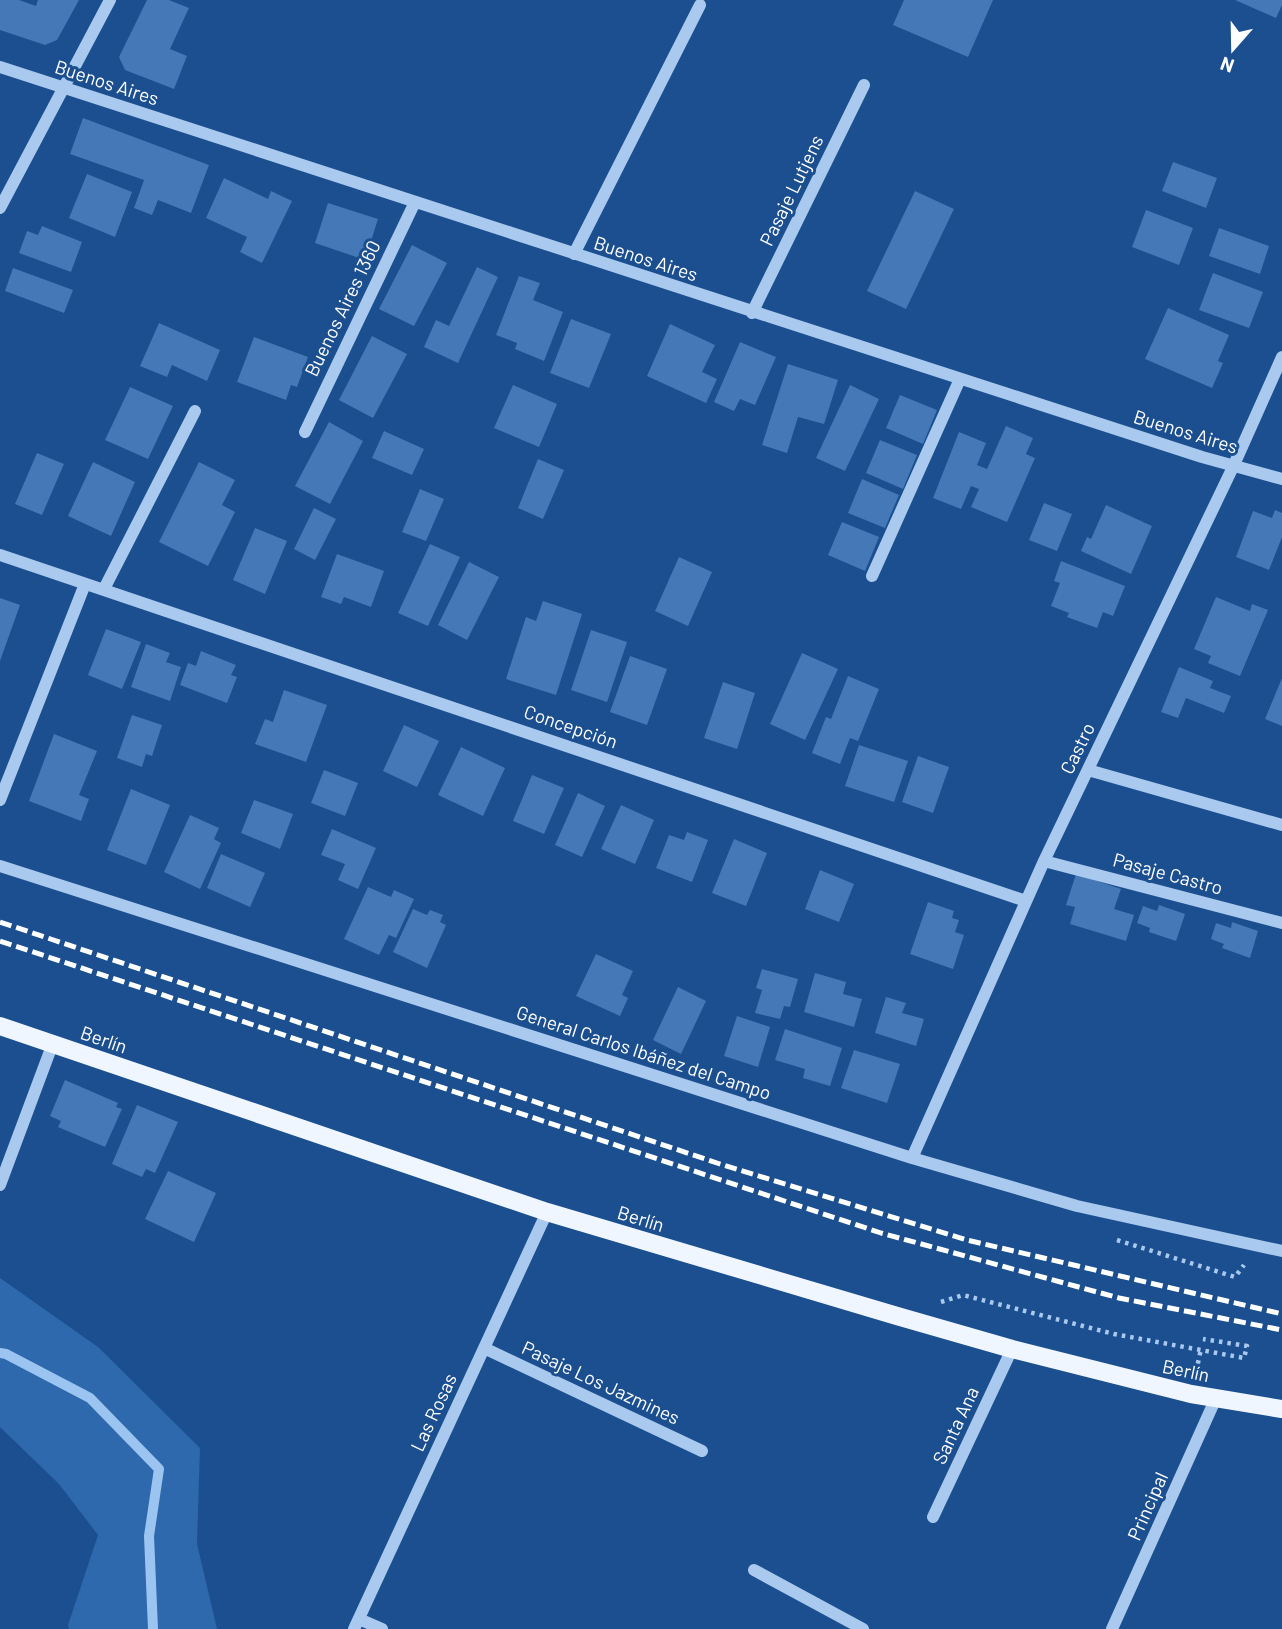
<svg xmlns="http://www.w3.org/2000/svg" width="1282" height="1629" font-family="Barlow,sans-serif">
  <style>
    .green { fill: #2e69ad }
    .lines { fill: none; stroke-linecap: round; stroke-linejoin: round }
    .stream { stroke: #9cc4f0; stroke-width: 10 }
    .building { fill: #4478b7 }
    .path { stroke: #a9c9ee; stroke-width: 4.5; stroke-dasharray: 3.5 5; stroke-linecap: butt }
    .minor { stroke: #a9c9ee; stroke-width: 12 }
    .major { stroke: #f0f6ff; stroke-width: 18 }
    .rail { stroke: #fff; stroke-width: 5; stroke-dasharray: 12 5; stroke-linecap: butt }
    .labels { text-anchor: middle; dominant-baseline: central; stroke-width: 6; stroke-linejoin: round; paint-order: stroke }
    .street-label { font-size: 19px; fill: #fff; stroke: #1b4f8f }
  </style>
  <rect width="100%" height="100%" fill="#1b4f8f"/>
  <path class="green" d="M0,1278L98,1347L200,1448L197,1544L217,1629H69L68,1625L98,1535L59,1484L0,1427Z"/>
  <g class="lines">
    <path class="stream" d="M0,1353L6,1354L90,1398L159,1469L149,1536L153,1629"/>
  </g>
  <path class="building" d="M0,0H19L36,6L38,0H79L57,40L45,45L0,30Z
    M147,0H169L189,8L170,49L187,56L174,89L125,70L119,57Z
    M904,0H993L968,57L893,25Z
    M1235,0H1282V5L1276,18Z
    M83,118L209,165L191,213L158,200L152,215L134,208L144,180L70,154Z
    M1173,162L1217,178L1206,208L1162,191Z
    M87,174L132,192L115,237L69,218Z
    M224,178L268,199L271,191L292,201L262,263L240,252L247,237L206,218Z
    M915,191L954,209L906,309L867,291Z
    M328,203L378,219L365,260L315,243Z
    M1146,210L1193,228L1179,265L1132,247Z
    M42,226L82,242L71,272L19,253L27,231L38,235Z
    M1219,228L1269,246L1260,274L1209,256Z
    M412,245L447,263L414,326L379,309Z
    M477,267L498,277L458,363L424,347L436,320L449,326Z
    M13,268L73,290L64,313L5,291Z
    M1213,273L1263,292L1249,328L1199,310Z
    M519,276L540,283L533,300L563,312L544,361L515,349L517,343L496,335Z
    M1168,308L1229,335L1218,361L1223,363L1212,388L1145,359Z
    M571,319L611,334L589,388L550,373Z
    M159,323L220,350L207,381L172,365L167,377L140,366Z
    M670,324L715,345L702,372L717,379L706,403L647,376Z
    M372,336L407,354L373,418L339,400Z
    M254,337L308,357L297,387L291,385L286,400L237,382Z
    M740,342L776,357L755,405L740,399L734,411L714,402Z
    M788,364L838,380L824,424L798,417L787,453L762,445Z
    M513,385L557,404L539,447L494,428Z
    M850,385L879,399L845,471L816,458Z
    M130,387L173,406L148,459L105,440Z
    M900,395L937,410L923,444L886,428Z
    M329,422L363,441L330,504L295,486Z
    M1006,426L1033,438L1026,454L1035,458L1007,522L971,507L979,489L971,486L961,509L933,498L959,432L986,443L977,465L987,469Z
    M384,431L424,449L412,475L372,458Z
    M880,440L917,455L903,489L866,473Z
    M37,453L64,464L42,515L15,504Z
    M538,459L564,470L543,519L518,508Z
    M93,462L135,482L111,536L68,516Z
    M199,462L235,480L222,505L235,512L208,566L159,542Z
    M862,479L899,495L885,528L848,513Z
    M420,489L444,499L426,541L402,532Z
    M1044,503L1072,514L1057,551L1029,540Z
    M1106,505L1152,526L1131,574L1081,551L1087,537L1091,539Z
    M314,508L336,519L315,560L294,549Z
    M1275,510L1282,513V537L1269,570L1236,557L1253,511L1272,518Z
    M842,522L879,537L865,571L828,555Z
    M255,528L287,541L265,594L233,580Z
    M430,544L460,557L428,626L398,613Z
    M337,554L384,571L371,607L344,597L341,604L321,597Z
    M679,557L712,572L688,626L655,611Z
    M1061,561L1125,586L1113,616L1103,612L1097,628L1067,617L1069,613L1051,606L1060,583L1054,581Z
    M469,562L499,577L467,640L438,625Z
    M1216,597L1250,611L1252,604L1268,610L1240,676L1208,663L1211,656L1194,649Z
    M0,598L20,605L0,661Z
    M543,601L582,614L556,695L506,679L526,617L536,621Z
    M106,629L141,642L122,689L88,675Z
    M591,630L627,642L607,702L571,690Z
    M146,644L170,653L166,662L181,667L170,701L131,687Z
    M201,651L236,665L231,675L237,677L227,703L180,685L188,663L196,666Z
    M802,653L838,669L805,740L770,724Z
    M630,656L667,669L647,725L610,712Z
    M1179,667L1213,681L1210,688L1231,696L1224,713L1186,698L1178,718L1161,712Z
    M848,676L879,689L858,741L850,738L840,764L812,753L826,717L831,719Z
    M1282,678V726L1265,719Z
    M723,682L755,693L737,749L704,738Z
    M284,690L327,705L306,762L255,744L265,719L273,722Z
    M132,715L162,725L152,756L146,754L142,767L117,758Z
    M404,725L439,741L417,787L383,771Z
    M54,734L97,751L79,795L89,799L81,821L29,801Z
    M859,745L908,761L894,802L845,786Z
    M461,747L505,768L483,816L438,795Z
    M918,756L949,767L933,813L902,802Z
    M324,770L358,783L345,816L311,803Z
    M532,775L564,788L544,834L513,821Z
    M131,789L170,805L146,865L107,850Z
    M578,793L605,806L582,857L555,845Z
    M254,800L293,814L280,849L241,833Z
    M621,805L654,820L635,864L601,849Z
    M190,815L219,828L214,839L221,843L200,889L164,872Z
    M332,829L376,848L358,889L338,880L345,864L321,855Z
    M687,832L708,840L692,882L656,868L669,835L684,840Z
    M734,839L767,853L746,906L712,893Z
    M221,854L265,873L250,907L207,888Z
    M820,870L854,884L839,922L805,909Z
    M1076,874L1121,889L1114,909L1134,915L1126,941L1070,924L1075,907L1066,905Z
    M368,887L391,897L394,890L414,899L396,938L389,935L379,955L344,939Z
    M928,902L954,911L952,918L959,920L955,932L964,935L953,969L910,954Z
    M1159,905L1185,914L1176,941L1149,932L1150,928L1137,923L1143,906L1157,911Z
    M413,909L427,915L430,910L443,915L440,922L446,925L427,968L393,952Z
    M1232,922L1258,931L1250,958L1222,948L1224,944L1211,939L1216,923L1231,928Z
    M596,954L633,971L622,995L628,998L620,1016L576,996Z
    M762,969L798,979L790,1007L784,1006L780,1019L755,1013L762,990L756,988Z
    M815,973L846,982L843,994L862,999L854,1027L804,1012Z
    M678,987L706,1001L681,1054L653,1040Z
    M886,997L906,1003L902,1013L924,1019L916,1046L875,1033Z
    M737,1016L770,1027L758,1067L724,1056Z
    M785,1029L842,1048L830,1086L803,1078L805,1069L775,1060Z
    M854,1050L900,1064L887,1103L841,1088Z
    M65,1080L118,1103L116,1107L122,1109L105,1147L58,1127L61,1121L50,1116Z
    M137,1105L178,1122L155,1173L146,1169L142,1177L112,1164Z
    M168,1171L216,1193L194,1242L145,1219Z"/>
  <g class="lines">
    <path class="path" d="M1117,1240L1235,1277L1244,1265
      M941,1302L963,1295L1114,1334L1244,1358L1247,1346L1203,1339
      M1196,1372L1201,1349"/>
    <path class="minor" d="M0,67L1202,457L1282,479
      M0,208L110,0
      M574,254L700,5
      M752,313L864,85
      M305,432L415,202
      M0,555L1026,901
      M872,576L960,379
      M104,589L195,411
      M1088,770L1282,825
      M0,800L85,584
      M1044,861L1282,923
      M0,866L912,1158L1077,1206L1282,1251
      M912,1158L1044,861L1233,467L1282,357
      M0,1185L53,1043
      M484,1348L702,1451
      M933,1517L1012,1349
      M754,1570L863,1629
      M359,1619L382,1629
      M354,1629L547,1212
      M1112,1629L1216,1398"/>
    <path class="major" d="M0,1026L547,1212L897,1316L1012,1349L1191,1394L1282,1409"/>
    <path class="rail" d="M0,922L720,1164L967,1240L1282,1314
      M0,941L881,1233L1119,1298L1282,1330"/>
  </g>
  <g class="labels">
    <g class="street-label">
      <text transform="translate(107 82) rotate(18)">Buenos Aires</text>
      <text transform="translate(791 190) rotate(-64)">Pasaje Lutjens</text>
      <text transform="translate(646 258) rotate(18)">Buenos Aires</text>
      <text transform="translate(342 308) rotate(-64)">Buenos Aires 1360</text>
      <text transform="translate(1186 431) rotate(17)">Buenos Aires</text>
      <text transform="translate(571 726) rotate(19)">Concepción</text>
      <text transform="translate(1077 748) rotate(-64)">Castro</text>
      <text transform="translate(1168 873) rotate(15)">Pasaje Castro</text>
      <text transform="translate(104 1039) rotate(19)">Berlín</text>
      <text transform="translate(644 1052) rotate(18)">General Carlos Ibáñez del Campo</text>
      <text transform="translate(641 1218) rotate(17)">Berlín</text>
      <text transform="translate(1186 1370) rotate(12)">Berlín</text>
      <text transform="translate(601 1382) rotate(25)">Pasaje Los Jazmines</text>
      <text transform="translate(433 1412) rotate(-65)">Las Rosas</text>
      <text transform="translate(955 1425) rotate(-65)">Santa Ana</text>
      <text transform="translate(1147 1506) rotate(-66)">Principal</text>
    </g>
  </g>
  <g transform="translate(1233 49) rotate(200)" stroke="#1b4f8f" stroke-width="5" paint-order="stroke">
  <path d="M0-5L12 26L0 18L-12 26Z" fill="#ffffff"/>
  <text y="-10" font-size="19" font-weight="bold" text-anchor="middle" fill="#ffffff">N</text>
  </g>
</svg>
